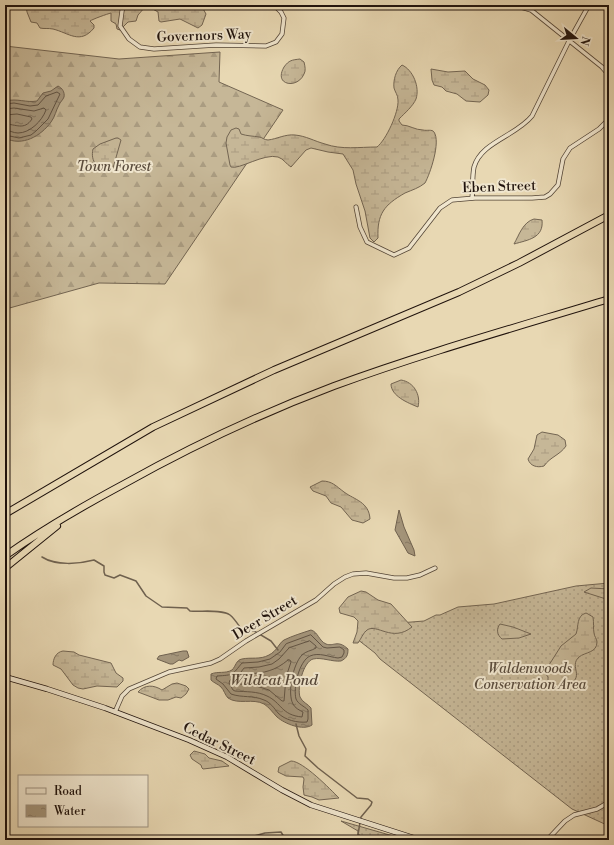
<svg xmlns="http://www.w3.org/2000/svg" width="614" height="845" font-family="'Libre Bodoni',serif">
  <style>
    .grass { fill: url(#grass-dots); stroke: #736552 }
    .forest { fill: url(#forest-firs); stroke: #736552 }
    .wetland { fill: url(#wetland-marsh); stroke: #736552 }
    .water { fill: url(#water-ripples); stroke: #6f614f }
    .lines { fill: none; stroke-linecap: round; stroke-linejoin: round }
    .shore { stroke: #625444; stroke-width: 1 }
    .stream { stroke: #6f614f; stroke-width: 1.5 }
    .street-casing { stroke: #524436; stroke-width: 5 }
    .secondary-casing { stroke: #20130d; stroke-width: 6 }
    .highway-casing { stroke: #20130d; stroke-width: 8 }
    .street { stroke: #f0e6ce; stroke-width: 3.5 }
    .secondary { stroke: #f0e6ce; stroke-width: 4.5 }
    .highway { stroke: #e8d8b3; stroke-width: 6 }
    .labels { text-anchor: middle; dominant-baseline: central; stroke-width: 4; stroke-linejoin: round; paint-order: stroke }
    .street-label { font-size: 14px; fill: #20130d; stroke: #f0e6ce }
    .park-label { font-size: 14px; font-style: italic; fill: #5a4c3d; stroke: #f0e6ce }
    .water-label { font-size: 15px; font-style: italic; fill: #554739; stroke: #f0e6ce }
  </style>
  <defs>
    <pattern id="grass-dots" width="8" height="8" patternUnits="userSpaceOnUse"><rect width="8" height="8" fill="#c6b797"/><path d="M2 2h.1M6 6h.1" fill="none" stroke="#aa9c81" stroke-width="1.8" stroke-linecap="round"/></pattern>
    <pattern id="forest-firs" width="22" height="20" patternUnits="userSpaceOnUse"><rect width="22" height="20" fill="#c6b797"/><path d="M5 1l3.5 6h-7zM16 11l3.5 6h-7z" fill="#aa9c81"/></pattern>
    <pattern id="wetland-marsh" width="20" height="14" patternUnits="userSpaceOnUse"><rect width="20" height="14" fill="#c6b797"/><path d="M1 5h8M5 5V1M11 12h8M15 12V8" fill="none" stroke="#aa9c81"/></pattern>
    <pattern id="water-ripples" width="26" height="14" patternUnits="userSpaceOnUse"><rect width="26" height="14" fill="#a4957b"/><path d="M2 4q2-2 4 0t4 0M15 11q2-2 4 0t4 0" fill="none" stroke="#857863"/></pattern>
  </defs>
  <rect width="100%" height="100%" fill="#e8d8b3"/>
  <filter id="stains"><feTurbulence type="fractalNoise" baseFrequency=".005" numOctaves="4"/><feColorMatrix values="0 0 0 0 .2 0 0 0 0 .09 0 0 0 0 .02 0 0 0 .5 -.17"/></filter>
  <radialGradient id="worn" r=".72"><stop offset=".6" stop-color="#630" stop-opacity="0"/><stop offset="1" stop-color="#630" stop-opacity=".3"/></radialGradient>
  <path class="grass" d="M609,583V826L572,809L380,659L375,653L357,639L371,619L399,623L424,621L436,615H440L458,607L494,604L576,586Z
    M341,821L407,840H368L358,834V831Z"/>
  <path class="forest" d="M5,46L119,59L220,52L219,82L283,110L165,284L99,283L6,309L5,314Z"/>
  <path class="wetland" d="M26,5H201L206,14L202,25L198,28L180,19L161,22L159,21L158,12L151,8L145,7L138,15L136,21L128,22L120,30L117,29L116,24L111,21V13C107,14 93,19 90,21L94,25V28C80,45 69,33 53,29C48,28 44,29 40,28L37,23L31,22L27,12Z
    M300,59L304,62C305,66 306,71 304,74C298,89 273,86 284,67C289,60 292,60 300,59Z
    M402,65C413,70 420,87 416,99C413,106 405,113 399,119V121L402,125C409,125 415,130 423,130C427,131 432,129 434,132C441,142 430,174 425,183C419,188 412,190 405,193C384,205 377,214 378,238L374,242L370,238L365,211L356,184L353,170L343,154L328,152L311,148L306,150L291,167C286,164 284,159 278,157C264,153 239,170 231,167L230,165L226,143L227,137L231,130L236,128L239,129L241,134C247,136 253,136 259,137C262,137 264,140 268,140C277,139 285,134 295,135C306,136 314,141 325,144C342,150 359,147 377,147C386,140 399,112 398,100C398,95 395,92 394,88C393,80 396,70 402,65Z
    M431,69L448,72L465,71L473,79L485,85L489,90L488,95L480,102L466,101L457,94L446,91L442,87L434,85L432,80Z
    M116,138H118L121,140L113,168L111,170C98,170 90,162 93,149L100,144Z
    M534,219L542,220C544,238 528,240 514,244C519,235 523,222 534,219Z
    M401,380C414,382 421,395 418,407C408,403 391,396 391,384Z
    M542,432L558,435L565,440L566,446C560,455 550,457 544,466C537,468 530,466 528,459L534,449L537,435Z
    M322,481C332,481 336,486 344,492C355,500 369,502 370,519L363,523L352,520L341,507L331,503L326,496L313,491L310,487Z
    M591,588L609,589V599H606L584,592Z
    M361,591L366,592L378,600L391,604L412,627C392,643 377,623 367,630C363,633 361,639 358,643H353L357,632L358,621L354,617L340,613L339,608L348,597Z
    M586,613L588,614L593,617C594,623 593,628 594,633C594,636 597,639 597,642C597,653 585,652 579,657C568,667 587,677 566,686C560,688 556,689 550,688L548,682V677L543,670L544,668L549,665L561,646L576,634C579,626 576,616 586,613Z
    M500,624L513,627L531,634L519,638L502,639C497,635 496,629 500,624Z
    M63,651L74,652L79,655L111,663L116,673L123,678V681L117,687L97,686L83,689L78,688L73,685L61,669L53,665C53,659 56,652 63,651Z
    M177,683L186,686L189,689L186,694L181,698L176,697L168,700H159L138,692C145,684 154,685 162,690L172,684Z
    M194,751L205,754L209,758L222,761L229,766L203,769L202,768L201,765L192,759L190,755Z
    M291,761C303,761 330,789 339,798L319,800L312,797L304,795L303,787L304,779L303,777L286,776L278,772L279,767Z"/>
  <path class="water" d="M58,86C62,88 65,92 64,97C63,100 60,102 59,105C56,110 55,117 51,122C41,136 22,147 5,138V101C18,98 26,103 37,101L43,93L51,91Z
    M399,510L404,527L414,550L415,556L408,553L395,530Z
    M311,630C318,632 319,641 326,644C334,647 337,639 348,649C348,655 347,658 341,661C332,662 322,657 313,659C303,662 297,688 300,697C302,702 308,704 311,708L312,725C303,731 285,724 277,717C273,713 269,707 264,704C253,698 238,705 228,698C225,695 224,690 221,687C218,684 214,683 211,680V674C218,671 225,674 232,670C236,666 236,660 242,659C251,657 260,660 269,655C277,651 279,643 284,640C292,636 302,633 311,630Z
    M183,651H187L189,657L182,661L179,660L173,664H170L157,659L159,656Z"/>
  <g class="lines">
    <path class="shore" d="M5,104L14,103L30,106L38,105L46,96L57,92L60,94L48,119L36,131L31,135L19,138L5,135
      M5,109L14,108L34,111L44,108L46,110C42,121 30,133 18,133C13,133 9,130 5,130
      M5,115L17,114L31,117L32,119C24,131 16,124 5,124
      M311,635L323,647L327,648L340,647L344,650V653L342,657L338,658C329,657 319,652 310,656C299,661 293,688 296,699C298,704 304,706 308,710V719L307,722C297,723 285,720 278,713C274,708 270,702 264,700C253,695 242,698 231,694L223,684L216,679L217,676C234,675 232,675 242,663L258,662L270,659L280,652L286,644Z
      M310,641L316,646V648C311,651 306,651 302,655C293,664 287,693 293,704C295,708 299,710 303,712L302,717C281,715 282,703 267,696C257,691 246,692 235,691L233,690L229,683L230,680L238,676L244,668L259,667L272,664L279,659L289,648Z
      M288,660H290L291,662L286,677L284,701H282L269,690L253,685L240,684V682L248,674C264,673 275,671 288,660Z"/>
    <path class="stream" d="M42,557C56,566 79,564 94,560L104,566V572L105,575L114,578L120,575L136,581L146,596L162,607L187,608L190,611C201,612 222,609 230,615C235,619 239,626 242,630L254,631L271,641L278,650
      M296,724L299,736L306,749L305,756L318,768L357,798L368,799L372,802L371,805L361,817L357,840
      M251,837L265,833L281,832L284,837L283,840"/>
    <g class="street-casing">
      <path id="street" d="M124,5L122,11L120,26L129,39L140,47L154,49L216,45L266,46L276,42L282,34L284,18L281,12L274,5
        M514,5L531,10L602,67L609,75
        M604,69L609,63
        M472,198C473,188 472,177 474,167C481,142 516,136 532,116L569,41L589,5
        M356,207L360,227L367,242L394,255L409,248L440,208L452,200L475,198H532L545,197L550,194L558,185L563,159L570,148L599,129L609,119
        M115,712L122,696L129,689L169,672L211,663L220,659L246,641L316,600L334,584L345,577L353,574L366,573L394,578H407L420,575L435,568
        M547,840L565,821L574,815L597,809L609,802"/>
    </g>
    <g class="secondary-casing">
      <path id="secondary" d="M5,677L47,689L105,708L189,740L227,757L282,790L311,805L420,840"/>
    </g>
    <g class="highway-casing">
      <path id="highway" d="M5,514L153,427L274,370L459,292L519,263L609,215
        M5,556C43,529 83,506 124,484C192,446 262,413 334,386C424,353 517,327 609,299
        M5,568L57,526"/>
    </g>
    <use href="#street" class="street"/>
    <use href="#secondary" class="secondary"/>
    <use href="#highway" class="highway"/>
  </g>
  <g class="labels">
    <g class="street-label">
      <text transform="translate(204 36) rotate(-2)">Governors Way</text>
      <text transform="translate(499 187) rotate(-2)">Eben Street</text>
      <text transform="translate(265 618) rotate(-31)">Deer Street</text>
      <text transform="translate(219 744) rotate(26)">Cedar Street</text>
    </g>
    <g class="park-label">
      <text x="114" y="167">Town Forest</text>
      <text x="530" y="669">Waldenwoods<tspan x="530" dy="16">Conservation Area</tspan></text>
    </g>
    <g class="water-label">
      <text x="274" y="680">Wildcat Pond</text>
    </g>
  </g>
  <rect width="614" height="845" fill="none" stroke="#e8d8b3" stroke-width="20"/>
  <rect x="6" y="6" width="602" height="833" fill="none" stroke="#20130d" stroke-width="2"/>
  <rect x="10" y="10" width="594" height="825" fill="none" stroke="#20130d"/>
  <rect x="18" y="775" width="130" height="52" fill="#f0e6ce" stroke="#9d9281"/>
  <rect x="26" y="788" width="20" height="6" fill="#f0e6ce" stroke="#9d9281"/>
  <text x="54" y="795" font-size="12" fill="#20130d">Road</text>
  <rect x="26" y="805" width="20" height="12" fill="url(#water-ripples)" stroke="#9d9281"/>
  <text x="54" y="815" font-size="12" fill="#20130d">Water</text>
  <g transform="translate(576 38) rotate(108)" stroke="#f0e6ce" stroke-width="3" paint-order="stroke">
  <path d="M0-3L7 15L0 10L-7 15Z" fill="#20130d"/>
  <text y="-6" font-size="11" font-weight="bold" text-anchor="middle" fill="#20130d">N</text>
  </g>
  <rect width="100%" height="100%" filter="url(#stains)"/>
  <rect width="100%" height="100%" fill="url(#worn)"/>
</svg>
